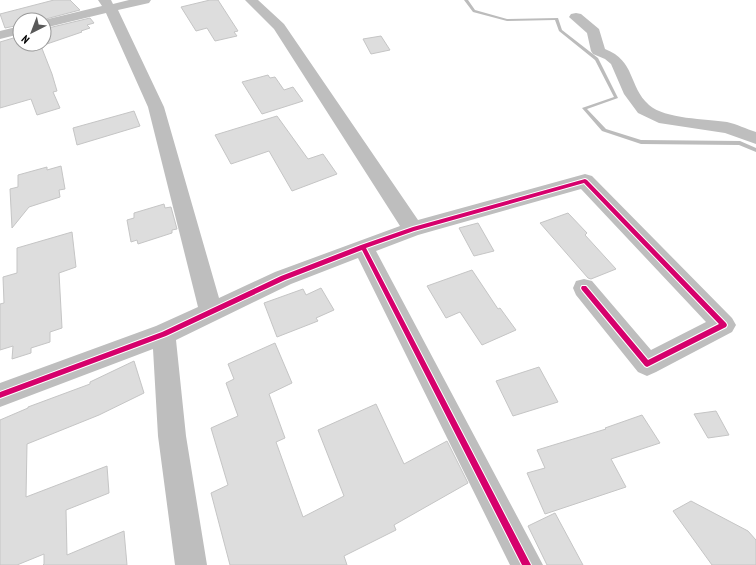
<svg xmlns="http://www.w3.org/2000/svg" width="756" height="565" font-family="'PT Sans Narrow',sans-serif">
  <style>
    .lines { fill: none; stroke-linecap: round; stroke-linejoin: round }
    .stream { fill: #bcbcbc; fill-rule: evenodd }
    .building { fill: #ddd; stroke: #c5c5c5 }
    .minor { fill: #bebebe; fill-rule: evenodd }
    .cycleway-casing { stroke: #fff; stroke-width: 2 }
    .cycleway { fill: #d6006c; fill-rule: evenodd }
  </style>
  <rect width="100%" height="100%" fill="#fff"/>
  <g class="lines">
    <path class="stream" d="M464,0H468L475,10L507,19L558,18L562,30L598,58L618,98L587,109L606,129L641,140L740,141L756,148V152L739,145L641,144L602,131L582,108L614,97L595,60L559,31L555,20L507,21L473,12Z"/>
  </g>
  <path class="building" d="M54,0H70L80,10L42,20H20V25L5,28L0,14Z
    M210,0H218L238,31L234,32L237,36L215,41L207,28L196,31L181,7Z
    M90,18L94,23L87,25L90,28L81,31L82,32L41,46L52,74L57,91L53,92L60,108L37,115L31,99L0,108V42L20,36V44H44V29Z
    M381,36L390,50L371,54L363,39Z
    M268,75L270,78L275,77L284,90L293,87L303,101L262,114L242,82Z
    M134,111L140,126L77,145L73,128Z
    M277,116L308,159L323,154L337,174L292,191L269,151L231,164L215,135Z
    M61,166L65,189L59,190L60,197L29,207L12,228L10,189L18,187V175L47,167V170Z
    M164,204L165,208L171,207L177,229L172,230V233L138,244L137,240L131,242L127,220L134,218V213Z
    M568,213L587,233L585,235L616,269L591,279L588,278L540,223Z
    M478,223L494,251L474,256L459,228Z
    M72,232L76,267L59,273L62,328L50,332V342L31,348V353L12,359L13,346L0,350V304L4,303L3,277L17,273V248Z
    M472,270L498,309L500,308L516,330L482,345L460,312L446,318L427,286Z
    M321,288L334,310L316,318L318,321L277,337L264,303L303,289L306,295Z
    M275,343L292,383L269,394L285,438L276,442L303,517L344,496L318,430L376,404L404,464L447,441L468,483L394,525L396,530L344,556L347,565H230L211,493L228,485L211,428L238,416L226,383L234,379L228,364Z
    M134,361L144,393L99,415L27,444L26,497L107,466L109,493L66,510L67,555L124,531L127,565H43L44,564V554L17,565H0V420L28,408V407L90,384V382Z
    M539,367L558,402L513,416L496,381Z
    M716,411L729,435L708,438L694,414Z
    M642,415L660,443L611,459L626,487L545,514L527,473L545,468L537,450L606,429L605,428Z
    M691,501L748,531L756,540V565H712L673,511Z
    M555,513L583,565H547L528,526Z"/>
  <g class="lines">
    <path class="minor" d="M98,0H111L113,4L129,0H151L149,3L118,10L164,107L219,298L275,272L400,226L274,29L245,0H258L284,24L418,220L585,174L592,176L732,318L736,325L732,332L656,372L647,376L638,372L576,295L573,288L576,281L584,279L592,281L651,350L706,322L581,189L418,235L376,251L543,565H510L358,258L291,284L176,340L186,436L207,565H175L158,436L153,349L0,407V383L156,326L198,307L148,107L106,13L44,28V20L102,6Z
      M576,13L581,14L599,29L605,49C636,61 628,86 649,105C665,119 706,119 727,122C737,124 746,129 756,132V144L725,133L659,123L638,113L624,94L611,64L605,59L593,54L591,51L587,33L569,17L571,14Z
      M20,26V34L0,39V31Z"/>
    <g class="cycleway-casing">
      <path id="cycleway" d="M585,179L587,180L726,323L727,325L726,327L649,366L647,367L645,366L582,290L581,288L582,286H586L648,360L719,324L584,183L414,231L366,248L531,565H522L362,250L285,280L166,336L0,398V392L162,332L281,276L361,245L413,227Z"/>
    </g>
    <use href="#cycleway" class="cycleway"/>
  </g>
  <g transform="translate(32 32) rotate(222)"><circle r="19" fill="#ffffff" stroke="#999999"/>
  <path d="M0-3L7 15L0 10L-7 15Z" fill="#595959"/>
  <text y="-6" font-size="11" font-weight="bold" text-anchor="middle" fill="#000000">N</text>
  </g>
</svg>
